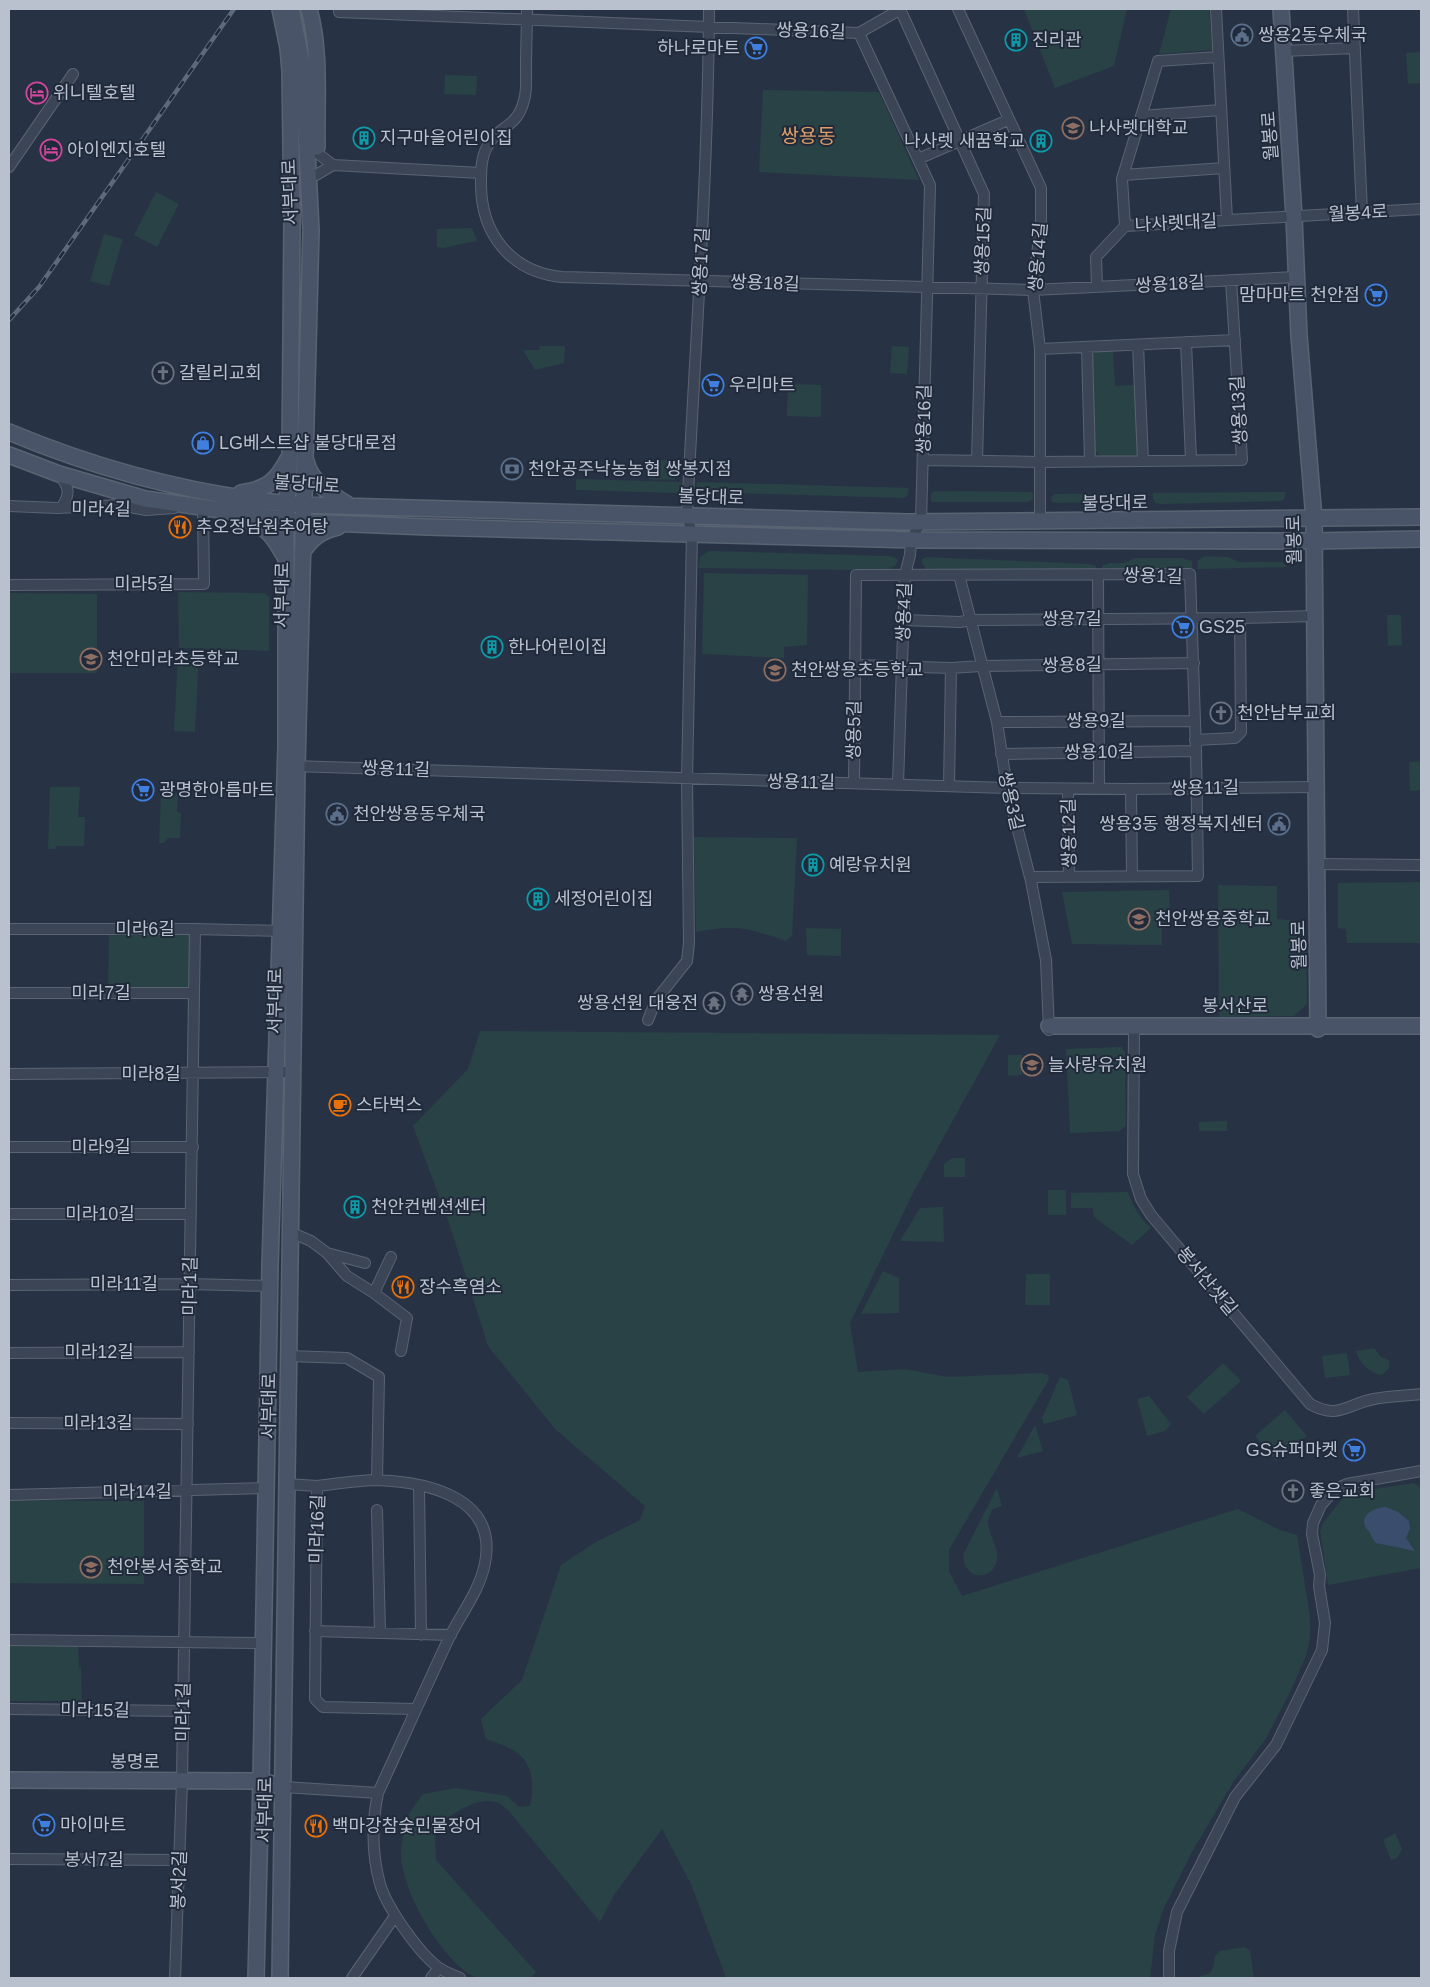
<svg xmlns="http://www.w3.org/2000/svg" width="1430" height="1987" font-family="Arial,'Noto Sans KR',sans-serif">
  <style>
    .green { fill: #294246 }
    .water { fill: #3a4d6d }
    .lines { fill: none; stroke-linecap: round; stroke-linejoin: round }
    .street-casing { stroke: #5a6372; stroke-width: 12 }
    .secondary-casing { stroke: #5a6372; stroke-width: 18 }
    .street { stroke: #3b4555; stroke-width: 10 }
    .secondary { stroke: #495468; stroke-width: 15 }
    .rail-casing { stroke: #5d697c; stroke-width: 4.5 }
    .rail { stroke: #202a3a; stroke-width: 2.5; stroke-dasharray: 8; stroke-linecap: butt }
    .labels { text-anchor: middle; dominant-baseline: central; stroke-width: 4; stroke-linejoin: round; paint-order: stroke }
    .street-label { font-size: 18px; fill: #b9c0ce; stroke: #202a3a }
    .poi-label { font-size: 18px; fill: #b9c0ce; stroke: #202a3a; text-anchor: start }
    .quarter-label { font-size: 20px; fill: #db9d67; stroke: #202a3a }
  </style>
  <rect width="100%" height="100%" fill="#273345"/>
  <path class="green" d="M1024,9H1127L1114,66L1055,88Z
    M1171,9H1209L1212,50L1159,54Z
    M1421,52V83L1408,84L1406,53Z
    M445,75L477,76L476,95L444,94Z
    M763,90L879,92L919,180L759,172Z
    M156,192L179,204L157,247L134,235Z
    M472,228L477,241L443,248L437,247V229Z
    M104,234L123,239L109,286L90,281Z
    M540,346H565L564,363L535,370L523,350H539Z
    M892,346L909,347L907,374L890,373Z
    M1113,351L1115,386L1135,385L1138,453L1137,457L1102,458L1094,449L1092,354L1097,352Z
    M788,384L821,385V417L787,416Z
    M650,460H677L675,480L649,479Z
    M576,479L681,482V489L677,493L576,490Z
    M697,482L909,488L908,494L905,498L699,492L696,490Z
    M935,491L1031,492L1033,494V499L1028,502H933L931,500V493Z
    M1286,492L1284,500L1280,501L1161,504L1155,503L1153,499V493Z
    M1139,493L1138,500L1135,501L1059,503L1052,502L1051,497L1055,494Z
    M709,551L891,556L896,558L898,561L896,565L889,569L849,570L698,568L700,557Z
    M1205,556L1228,557L1239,562H1282L1287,567L1197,569L1198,560Z
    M926,557L1090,564L1096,566V568L1094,570L928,571L922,563V559Z
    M1134,558H1183L1192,561V568H1102V566C1113,559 1120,568 1134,558Z
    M704,573L808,575L807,645L784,647V658L702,654Z
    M178,592L264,593L269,597V651L179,648Z
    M9,593L97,594V673H9Z
    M1387,615H1401L1402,645L1388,646Z
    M178,654L199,655L195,732L174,731Z
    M1421,761V790L1410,791L1409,762Z
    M50,787H80L78,817H85L84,846H57L55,849H48Z
    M178,794L177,812L181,813L180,838H168L164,843H159L161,795Z
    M694,837L797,838L792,936L786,941C748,928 737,924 696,932Z
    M1421,882V943H1347L1346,929L1338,928V883Z
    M1218,885L1277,886V919L1299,921L1306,928L1307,1004L1294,1016L1219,1017Z
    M1169,890L1171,925L1162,926V945L1072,944L1062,892Z
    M806,928L841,929V956L807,955Z
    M109,932L187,934L190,936L188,986L185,989L108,987Z
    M480,1031L1000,1035L914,1191L850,1323L858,1372L904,1369L948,1377L1041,1373L1048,1375L1049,1379L949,1550V1571L962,1596L1238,1509L1280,1530L1297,1535L1310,1617V1638L1306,1656L1290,1692L1265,1740L1234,1781L1193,1850L1163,1910L1155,1935L1150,1978H726L691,1884L662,1829L614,1895L600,1922L509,1811C505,1808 501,1803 496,1802C475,1796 450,1816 435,1828L436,1860L536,1972L531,1978C520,1978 485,1981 477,1978C443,1964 401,1890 401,1854C401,1846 405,1824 408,1816C412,1808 418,1801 423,1794L456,1788L507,1796L519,1807L530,1806C538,1764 524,1751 486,1739L481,1719L522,1680L561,1565L594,1543L640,1520L645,1506L556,1430L488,1346L449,1223L413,1126L468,1069Z
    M1122,1047L1125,1053L1126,1126L1119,1131L1070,1133L1066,1049Z
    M1022,1055V1075L1008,1076V1055Z
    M1227,1121V1131H1199V1122Z
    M952,1158H965V1177H944V1164Z
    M1048,1190H1066V1215H1048Z
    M1128,1192C1133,1207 1140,1218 1151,1228L1132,1245L1094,1217L1093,1208H1071V1193Z
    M943,1207L944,1242L900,1241L920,1208Z
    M883,1271L899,1278V1313L861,1314Z
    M1026,1274H1050V1305H1025Z
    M1374,1348L1381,1357L1389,1360C1391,1368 1387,1371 1382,1375C1368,1372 1360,1364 1356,1351Z
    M1347,1353L1350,1375L1325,1378L1322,1356Z
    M1223,1363L1241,1381L1204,1414L1187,1397Z
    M1060,1377L1068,1380L1077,1415L1044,1424L1042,1418Z
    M1149,1396L1171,1424L1165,1431L1147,1436L1137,1399Z
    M1285,1410L1307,1436L1276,1461L1255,1436Z
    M1035,1425L1043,1451L1017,1458Z
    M1414,1483L1421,1488V1568L1328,1585L1320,1531L1323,1523L1347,1493Z
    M997,1488L1002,1506L993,1509C991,1512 989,1517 988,1520C987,1535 1003,1551 995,1566C985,1584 960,1574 964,1553Z
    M9,1500L144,1501V1584L9,1583Z
    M9,1645L78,1646L79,1668H81L82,1701H9Z
    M1395,1833L1402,1849L1397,1858L1391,1860L1383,1840Z
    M1244,1947L1250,1950L1254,1978H1194C1212,1973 1212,1976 1215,1956L1220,1951Z"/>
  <path class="water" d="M1386,1507L1398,1512L1409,1521L1410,1528L1406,1538L1415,1551L1376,1543C1372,1539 1372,1537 1370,1533C1368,1530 1366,1529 1365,1526C1360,1514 1377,1507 1386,1507Z"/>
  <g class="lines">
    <g class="street-casing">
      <path id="street" d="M339,9V12L859,33L930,185L921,522L911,540L910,555L905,575L898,784
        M527,9C527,29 526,49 526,70C526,80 527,91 524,100C518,128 497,126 487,147C481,158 481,171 481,184C481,234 511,272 562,277L1033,290L1296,277
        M900,9L984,194L977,461
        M958,9L1041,188V220L1033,290L1040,349V522
        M1216,9L1227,220
        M1353,9L1362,213
        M859,33L901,9
        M1283,51L1355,48
        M1141,116L1221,110
        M918,159L1008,120
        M333,165L481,173
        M9,167L73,74
        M316,175L333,165L317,153
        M1123,175L1224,168
        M1125,226L1122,179L1158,61L1218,57
        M1097,287L1096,257L1125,226L1421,209
        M1186,342L1191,460
        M1138,345L1143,461
        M1087,348L1090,461
        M1040,349L1235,340
        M923,460L1040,462L1242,460L1231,280
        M59,474C69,487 71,494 61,508
        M9,506L57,508L120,505L146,510L174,508
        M959,575L997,722L1007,788L1031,881L1046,960L1049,1030
        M1098,575L1099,789
        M9,585L204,584L203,508
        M903,620L960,622L970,620L1240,618L1314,616
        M855,665L951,668L981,666L1194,663
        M997,722L1195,721
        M1195,740L1235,738L1241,732L1240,618
        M1001,754L1196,751
        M292,766L1007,788L1131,789L1316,787
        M854,783L856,575L1190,574L1196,751L1198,876L1030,877
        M949,786L951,668
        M1068,789L1069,877
        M1131,789L1132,876
        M1317,864L1421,865
        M9,929H195L281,931
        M9,993H194
        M648,1020L656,1000L687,961L689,943L687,779L692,534L687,515C695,346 708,178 709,9
        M1134,1030L1133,1174L1141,1199L1151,1215L1310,1404C1339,1420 1347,1404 1374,1399C1389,1396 1406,1396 1421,1394
        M9,1074L293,1072
        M9,1147H193
        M9,1214H191
        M290,1232L311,1241L327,1253L347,1276L374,1293L407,1318L401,1351
        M327,1253L365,1263
        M9,1285L190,1284L269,1286
        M374,1293L391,1257
        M9,1353L189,1352
        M288,1356L347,1358L379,1377L377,1480
        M9,1423L188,1424
        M287,1484L317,1486
        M419,1486L421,1635
        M9,1495L266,1488
        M377,1510L380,1632
        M315,1631L451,1635
        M9,1640L263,1643
        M9,1709L182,1711
        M284,1787L378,1793C402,1741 425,1689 449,1638C461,1614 480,1590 485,1563C498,1497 427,1482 377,1480C357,1480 337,1484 317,1486L315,1699L323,1707L416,1709
        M378,1793C372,1822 372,1855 380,1884C387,1908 419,1953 439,1968C445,1972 453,1975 460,1978
        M9,1859L179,1860
        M175,1978L182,1781L195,929
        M352,1978L395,1916
        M431,1978L439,1968
        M1169,1978V1951L1177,1912L1235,1797L1276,1745L1322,1650L1325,1623L1319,1586L1320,1575L1312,1534L1313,1523L1321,1505L1335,1489L1347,1484L1421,1471"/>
    </g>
    <g class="secondary-casing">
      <path id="secondary" d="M309,9C321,52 316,102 317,147
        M1281,9L1294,217L1299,336L1314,519L1318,1029
        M9,432C102,471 203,497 303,505L908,522L1421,517
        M9,455L59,474L145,499L303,522L428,527L916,540L1313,541L1421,539
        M306,461C311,482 330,494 347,504
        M241,493C267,489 276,482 288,459
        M246,518C268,528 274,537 285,557
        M302,553C311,538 321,531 338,527
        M1049,1026H1421
        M9,1780L261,1781L284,1787
        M256,1978L261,1781L270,1265L286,746V520L290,455L292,222L290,71L288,48L280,9
        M280,1978L297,766L311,230L303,69L291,9"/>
    </g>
    <use href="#street" class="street"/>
    <use href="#secondary" class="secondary"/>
    <g class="rail-casing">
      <path id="rail" d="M9,320L39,287L234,9"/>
    </g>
    <use href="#rail" class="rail"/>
  </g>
  <defs>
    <g id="civic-ring" transform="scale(1.125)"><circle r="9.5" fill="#202a3a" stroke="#5c6f8a" stroke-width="1.5"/><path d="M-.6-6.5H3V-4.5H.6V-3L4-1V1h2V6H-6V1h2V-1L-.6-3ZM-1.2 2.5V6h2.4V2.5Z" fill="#5c6f8a"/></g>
    <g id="building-ring" transform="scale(1.125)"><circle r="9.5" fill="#202a3a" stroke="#0f9aa8" stroke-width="1.5"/><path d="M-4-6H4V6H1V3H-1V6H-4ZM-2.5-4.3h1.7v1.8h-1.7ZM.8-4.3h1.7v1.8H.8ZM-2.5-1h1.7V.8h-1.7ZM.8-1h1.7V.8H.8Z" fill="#0f9aa8"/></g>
    <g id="supermarket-ring" transform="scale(1.125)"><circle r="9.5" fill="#202a3a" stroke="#3f7fe0" stroke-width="1.5"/><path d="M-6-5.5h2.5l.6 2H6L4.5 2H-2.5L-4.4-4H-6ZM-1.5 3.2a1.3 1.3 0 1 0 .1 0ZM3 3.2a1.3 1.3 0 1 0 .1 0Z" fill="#3f7fe0"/></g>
    <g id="hotel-ring" transform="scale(1.125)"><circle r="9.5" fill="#202a3a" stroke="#d1479c" stroke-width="1.5"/><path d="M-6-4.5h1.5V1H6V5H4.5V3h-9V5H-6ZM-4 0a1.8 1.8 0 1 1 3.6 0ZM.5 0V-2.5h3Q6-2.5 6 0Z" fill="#d1479c"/></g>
    <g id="university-ring" transform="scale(1.125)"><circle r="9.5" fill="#202a3a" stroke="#8d6e63" stroke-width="1.5"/><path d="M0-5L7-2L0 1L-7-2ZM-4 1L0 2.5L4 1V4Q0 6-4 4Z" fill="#8d6e63"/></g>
    <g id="church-ring" transform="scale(1.125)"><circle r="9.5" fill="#202a3a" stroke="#6b7280" stroke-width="1.5"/><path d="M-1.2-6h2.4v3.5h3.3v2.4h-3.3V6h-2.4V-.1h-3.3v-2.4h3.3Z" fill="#6b7280"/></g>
    <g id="shop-ring" transform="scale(1.125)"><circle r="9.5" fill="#202a3a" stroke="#3f7fe0" stroke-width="1.5"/><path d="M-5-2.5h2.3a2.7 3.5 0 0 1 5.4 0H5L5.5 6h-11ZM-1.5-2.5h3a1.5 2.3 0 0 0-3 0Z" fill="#3f7fe0"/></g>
    <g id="bank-ring" transform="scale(1.125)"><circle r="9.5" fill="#202a3a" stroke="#5c6f8a" stroke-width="1.5"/><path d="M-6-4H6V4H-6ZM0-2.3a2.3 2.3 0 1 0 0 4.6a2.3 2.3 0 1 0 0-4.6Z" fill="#5c6f8a"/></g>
    <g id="restaurant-ring" transform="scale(1.125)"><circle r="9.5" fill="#202a3a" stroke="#e8710a" stroke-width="1.5"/><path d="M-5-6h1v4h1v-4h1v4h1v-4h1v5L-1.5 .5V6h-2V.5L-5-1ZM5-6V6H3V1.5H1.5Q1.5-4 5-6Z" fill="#e8710a"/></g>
    <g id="school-ring" transform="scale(1.125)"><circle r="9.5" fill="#202a3a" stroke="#8d6e63" stroke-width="1.5"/><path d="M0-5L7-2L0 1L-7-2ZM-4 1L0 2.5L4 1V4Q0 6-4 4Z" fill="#8d6e63"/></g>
    <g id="temple-ring" transform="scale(1.125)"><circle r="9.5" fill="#202a3a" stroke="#6b7280" stroke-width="1.5"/><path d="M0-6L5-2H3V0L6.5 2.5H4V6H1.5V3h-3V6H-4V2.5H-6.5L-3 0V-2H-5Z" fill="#6b7280"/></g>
    <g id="cafe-ring" transform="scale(1.125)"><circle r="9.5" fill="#202a3a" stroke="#e8710a" stroke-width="1.5"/><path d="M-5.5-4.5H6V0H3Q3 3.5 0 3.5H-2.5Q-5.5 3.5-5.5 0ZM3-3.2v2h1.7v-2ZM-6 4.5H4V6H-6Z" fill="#e8710a"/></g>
  </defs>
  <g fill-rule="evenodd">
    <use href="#civic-ring" x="1242" y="35"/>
    <use href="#building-ring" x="1016" y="40"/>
    <use href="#supermarket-ring" x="756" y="48"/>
    <use href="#hotel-ring" x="37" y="93"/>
    <use href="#university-ring" x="1073" y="128"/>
    <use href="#building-ring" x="364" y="138"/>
    <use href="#building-ring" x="1041" y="141"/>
    <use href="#hotel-ring" x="51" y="150"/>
    <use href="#supermarket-ring" x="1376" y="295"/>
    <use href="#church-ring" x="163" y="373"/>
    <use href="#supermarket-ring" x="713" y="385"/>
    <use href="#shop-ring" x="203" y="443"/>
    <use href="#bank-ring" x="512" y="469"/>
    <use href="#restaurant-ring" x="180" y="527"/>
    <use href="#supermarket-ring" x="1183" y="627"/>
    <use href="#building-ring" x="492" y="647"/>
    <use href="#school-ring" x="91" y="659"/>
    <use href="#school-ring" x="775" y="670"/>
    <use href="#church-ring" x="1221" y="713"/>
    <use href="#supermarket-ring" x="143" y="790"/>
    <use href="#civic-ring" x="337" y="814"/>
    <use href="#civic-ring" x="1279" y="824"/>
    <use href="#building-ring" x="813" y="865"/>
    <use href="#building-ring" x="538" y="899"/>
    <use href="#school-ring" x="1139" y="919"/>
    <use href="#temple-ring" x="742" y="994"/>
    <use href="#temple-ring" x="714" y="1003"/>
    <use href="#school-ring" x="1032" y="1065"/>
    <use href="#cafe-ring" x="340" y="1105"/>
    <use href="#building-ring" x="355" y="1207"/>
    <use href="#restaurant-ring" x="403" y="1287"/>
    <use href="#supermarket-ring" x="1354" y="1450"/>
    <use href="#church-ring" x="1293" y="1491"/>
    <use href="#school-ring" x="91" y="1567"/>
    <use href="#supermarket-ring" x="44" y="1825"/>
    <use href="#restaurant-ring" x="316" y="1826"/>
  </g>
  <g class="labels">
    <g class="street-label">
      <text transform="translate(811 31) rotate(2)">쌍용16길</text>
      <text transform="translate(1270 136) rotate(-94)">월봉로</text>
      <text transform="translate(290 192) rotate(-92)">서부대로</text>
      <text transform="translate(1358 213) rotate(-3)">월봉4로</text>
      <text transform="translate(1176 223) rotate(-3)">나사렛대길</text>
      <text transform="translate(983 241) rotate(-88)">쌍용15길</text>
      <text transform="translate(1038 257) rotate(-85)">쌍용14길</text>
      <text transform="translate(701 262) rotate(-87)">쌍용17길</text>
      <text transform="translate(765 283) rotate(2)">쌍용18길</text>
      <text transform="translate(1170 284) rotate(-3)">쌍용18길</text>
      <text transform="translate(1239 410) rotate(-93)">쌍용13길</text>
      <text transform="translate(924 419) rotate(-89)">쌍용16길</text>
      <text transform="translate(307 484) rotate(4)">불당대로</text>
      <text transform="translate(711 497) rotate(2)">불당대로</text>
      <text transform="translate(1115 503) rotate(-1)">불당대로</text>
      <text transform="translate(101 509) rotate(1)">미라4길</text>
      <text transform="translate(1294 540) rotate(-91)">월봉로</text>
      <text transform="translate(1153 576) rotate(2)">쌍용1길</text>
      <text x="144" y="584">미라5길</text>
      <text transform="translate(282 595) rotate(-89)">서부대로</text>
      <text transform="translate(904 612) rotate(-88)">쌍용4길</text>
      <text x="1072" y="619">쌍용7길</text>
      <text transform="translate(1072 665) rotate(-1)">쌍용8길</text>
      <text x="1096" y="721">쌍용9길</text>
      <text transform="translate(854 730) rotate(-89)">쌍용5길</text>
      <text transform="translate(1099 752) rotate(-1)">쌍용10길</text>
      <text transform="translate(396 769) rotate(2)">쌍용11길</text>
      <text transform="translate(801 782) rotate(1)">쌍용11길</text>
      <text transform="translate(1205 788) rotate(-1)">쌍용11길</text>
      <text transform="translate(1011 801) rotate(77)">쌍용3길</text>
      <text transform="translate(1069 833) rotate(-91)">쌍용12길</text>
      <text x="145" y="929">미라6길</text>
      <text transform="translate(1299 945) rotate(-91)">월봉로</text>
      <text x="101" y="993">미라7길</text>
      <text transform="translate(275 1001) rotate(-89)">서부대로</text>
      <text x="1235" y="1006">봉서산로</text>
      <text x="151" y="1074">미라8길</text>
      <text x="101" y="1147">미라9길</text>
      <text x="100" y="1214">미라10길</text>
      <text transform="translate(1207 1281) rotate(50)">봉서산샛길</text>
      <text x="124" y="1284">미라11길</text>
      <text transform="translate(190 1286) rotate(-89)">미라1길</text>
      <text x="99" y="1352">미라12길</text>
      <text transform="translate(269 1406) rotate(-89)">서부대로</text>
      <text x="98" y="1423">미라13길</text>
      <text transform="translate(137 1492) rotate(-1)">미라14길</text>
      <text transform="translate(317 1529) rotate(-88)">미라16길</text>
      <text transform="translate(95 1710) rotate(1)">미라15길</text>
      <text transform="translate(183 1712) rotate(-89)">미라1길</text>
      <text x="135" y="1762">봉명로</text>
      <text transform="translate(265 1810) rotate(-89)">서부대로</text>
      <text x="94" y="1860">봉서7길</text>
      <text transform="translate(179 1880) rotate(-88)">봉서2길</text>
    </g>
    <g class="poi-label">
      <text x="1258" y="35">쌍용2동우체국</text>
      <text x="1032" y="40">진리관</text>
      <text x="740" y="48" text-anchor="end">하나로마트</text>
      <text x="53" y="93">위니텔호텔</text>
      <text x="1089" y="128">나사렛대학교</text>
      <text x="380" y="138">지구마을어린이집</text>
      <text x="1025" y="141" text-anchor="end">나사렛 새꿈학교</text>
      <text x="67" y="150">아이엔지호텔</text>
      <text x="1360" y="295" text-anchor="end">맘마마트 천안점</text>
      <text x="179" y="373">갈릴리교회</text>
      <text x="729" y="385">우리마트</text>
      <text x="219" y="443">LG베스트샵 불당대로점</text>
      <text x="528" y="469">천안공주낙농농협 쌍봉지점</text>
      <text x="196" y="527">추오정남원추어탕</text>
      <text x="1199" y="627">GS25</text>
      <text x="508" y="647">한나어린이집</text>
      <text x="107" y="659">천안미라초등학교</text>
      <text x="791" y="670">천안쌍용초등학교</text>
      <text x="1237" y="713">천안남부교회</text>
      <text x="159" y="790">광명한아름마트</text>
      <text x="353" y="814">천안쌍용동우체국</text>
      <text x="1263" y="824" text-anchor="end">쌍용3동 행정복지센터</text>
      <text x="829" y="865">예랑유치원</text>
      <text x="554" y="899">세정어린이집</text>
      <text x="1155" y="919">천안쌍용중학교</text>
      <text x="758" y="994">쌍용선원</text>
      <text x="698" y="1003" text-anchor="end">쌍용선원 대웅전</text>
      <text x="1048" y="1065">늘사랑유치원</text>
      <text x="356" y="1105">스타벅스</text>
      <text x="371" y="1207">천안컨벤션센터</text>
      <text x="419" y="1287">장수흑염소</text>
      <text x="1338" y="1450" text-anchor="end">GS슈퍼마켓</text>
      <text x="1309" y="1491">좋은교회</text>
      <text x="107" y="1567">천안봉서중학교</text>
      <text x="60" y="1825">마이마트</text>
      <text x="332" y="1826">백마강참숯민물장어</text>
    </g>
    <g class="quarter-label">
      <text x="808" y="136">쌍용동</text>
    </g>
  </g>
  <rect width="1430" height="1987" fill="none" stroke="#b9c0ce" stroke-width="20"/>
</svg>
